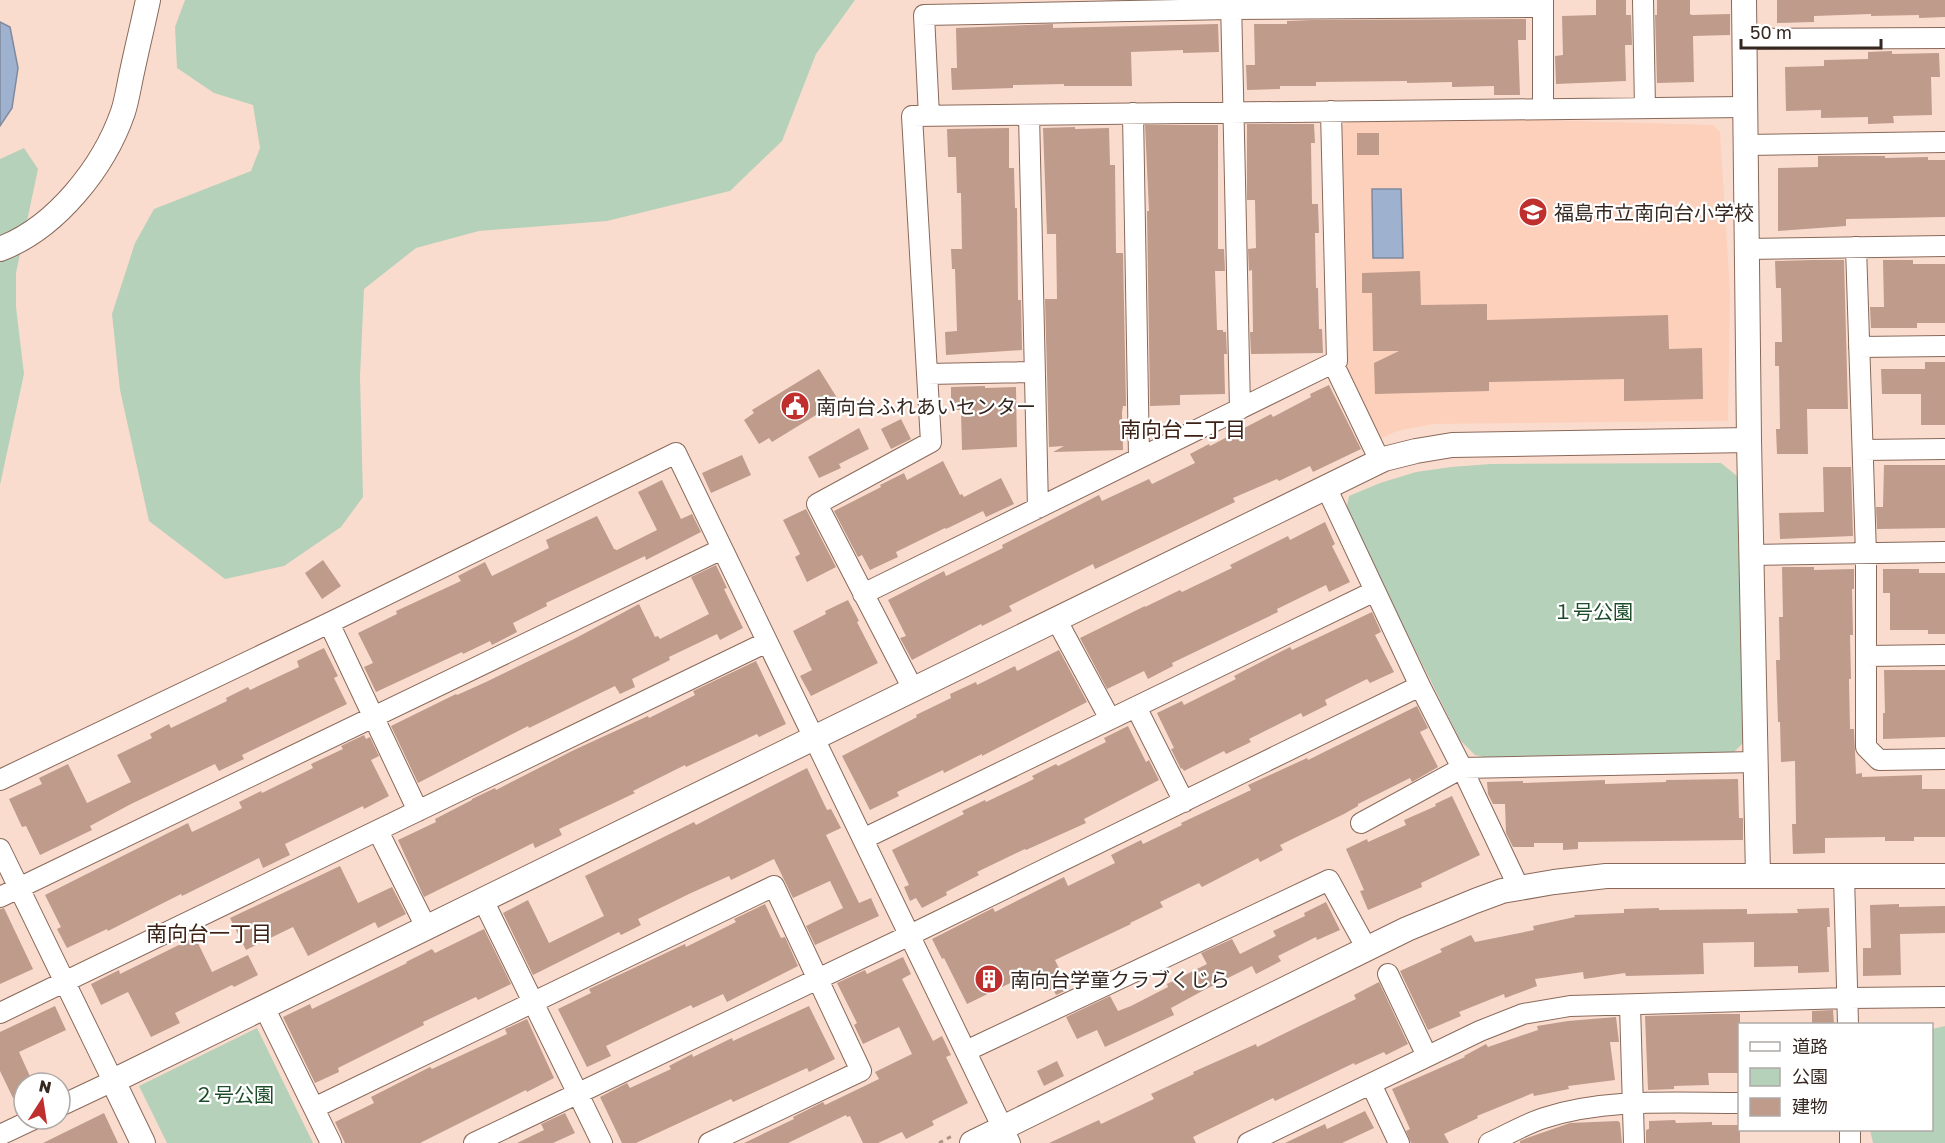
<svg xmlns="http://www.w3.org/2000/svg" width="1945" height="1143" font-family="'Golos Text','Noto Sans JP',sans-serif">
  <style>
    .built { fill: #fdd0bc }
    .green { fill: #b6d1ba }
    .water { fill: #9eb2d0; stroke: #7f899c; stroke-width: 1.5 }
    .building { fill: #be9b8b }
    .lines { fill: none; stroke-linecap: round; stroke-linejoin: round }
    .minor-casing { stroke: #89695a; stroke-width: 22 }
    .tertiary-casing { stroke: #89695a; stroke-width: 26 }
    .path { stroke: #ac9489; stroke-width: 3; stroke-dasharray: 4.5 4.5; stroke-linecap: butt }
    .minor { stroke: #fff; stroke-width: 20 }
    .tertiary { stroke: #fff; stroke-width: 24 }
    .labels { text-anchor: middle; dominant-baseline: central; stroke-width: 4.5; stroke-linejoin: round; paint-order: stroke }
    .poi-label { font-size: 20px; fill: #362821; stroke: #fff; text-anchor: start }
    .park-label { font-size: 20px; fill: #1d4d2b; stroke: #fff }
    .neighbourhood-label { font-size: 21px; fill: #3c2114; stroke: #fff }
  </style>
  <rect width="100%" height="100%" fill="#fadcce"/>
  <path class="built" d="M1350,119H1511L1713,125L1720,132L1730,292L1728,421L1433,424L1397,431L1378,440L1342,364L1339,129Z"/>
  <path class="green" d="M185,0H855L816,54L782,141L730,191L607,221L479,231L416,248L364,289L360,377L363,497L341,527L284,566L225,579L149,521L120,390L112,314L135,243L154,209L251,171L260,148L253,105L214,93L177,68L175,27Z
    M24,148L38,169L16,273V307L24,374L0,485V159Z
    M1721,463L1737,476L1744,742L1730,756L1497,760L1475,755L1460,740L1346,510L1349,496L1380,483L1416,472L1451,467L1490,464Z
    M1945,1026V1143H1873L1870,1130H1932V1029Z
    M257,1028L313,1143H167L139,1086Z"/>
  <path class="water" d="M0,22L10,27L18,68L12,108L0,126Z
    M1372,189H1401L1403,258H1373Z"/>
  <path class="building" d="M1596,0H1626V15H1631L1632,45H1625L1626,81L1556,84L1555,56L1563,55L1562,16L1596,15Z
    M1657,0H1690V14L1692,15L1730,14V35L1693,36L1694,82L1657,83L1655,15H1657Z
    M1777,0H1945V17L1919,18V15L1871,16V14L1814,16V22L1777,23Z
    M1526,19V40H1518L1520,95H1494V86L1452,87V82L1407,83V81L1316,82V86H1280V89L1247,90L1246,65H1255L1254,24H1287V21L1313,20Z
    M1053,24V28L1218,24L1219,52L1183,53V50L1131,52L1132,86H1064V84L1013,85V88L952,90L951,68H957L956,28Z
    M1892,51V54L1939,53L1940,77H1931L1932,115L1893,116L1894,123L1868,124V117L1821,118V110L1786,111L1785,67L1824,66V60L1868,59V52Z
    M1247,124H1314L1315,143H1311L1312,204H1318L1319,233H1315L1316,288H1318L1319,329H1322L1323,353L1251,354L1250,332H1253L1252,270L1249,271L1248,249L1256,248L1255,200H1247Z
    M1145,125H1218V249H1224L1225,271H1215L1217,330H1223V332H1226L1227,354H1224L1225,394L1180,395V405L1150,406L1147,211H1149Z
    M1075,127V129L1109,128L1110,165H1115L1116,253H1123L1126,406H1123L1122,412L1123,450L1053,452L1064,446L1049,447L1045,299H1057L1056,234H1047L1043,128Z
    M1009,128V168H1014L1015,208H1017L1018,300H1021L1022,350L946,355L945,332L957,331L955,269H952L951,249H962L961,193H957L956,157H948L947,129Z
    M1357,133H1379V155H1357Z
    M1818,156H1885V158L1928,157V160H1945V217L1846,219V226L1778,231V168L1818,167Z
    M1812,260H1844L1848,409H1807L1808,454H1777L1776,429H1780L1779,366H1775V342H1782L1781,288H1776L1775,261Z
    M1883,260H1913V264H1945V323H1917V328H1871L1870,307H1884Z
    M1420,271L1421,305L1487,304V320L1668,315L1669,349L1702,348L1703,399L1624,401V379L1489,382V391L1375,394L1374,363L1399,351H1373L1372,293H1362V273Z
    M1925,362H1945V425H1921V394H1882L1881,369H1925Z
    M819,369L839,401L772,442L769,438L759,444L744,420L754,413L752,410Z
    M1329,385L1361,449L1313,472L1310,466L1279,481L1277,479L1233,498L1235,502L1095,569L1093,564L1009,606L1012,611L982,626L981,624L912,660L900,638L906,636L888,600L944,571L946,576L1003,548L1002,545L1099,495L1102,501L1149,479L1152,484L1195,463L1190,454L1209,444L1210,446L1271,414L1273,417L1311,397L1310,394Z
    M985,386V388L1016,387L1017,447L962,450L961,410H951V387Z
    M901,419L911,439L891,449L881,429Z
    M859,428L869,449L839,464L841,468L819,478L808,457Z
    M742,455L751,475L711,493L702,473Z
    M943,461L960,495L962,494L964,497L1001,478L1014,504L986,517L983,511L946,529L945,528L896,552L898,557L870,570L862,555L858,557L834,511L881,487L880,485L904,473L907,480Z
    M1884,465H1945V528L1877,529L1876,507H1883Z
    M1823,467H1851L1853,536L1780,539L1779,513L1824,512Z
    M662,480L681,519L692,514L701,532L646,560L645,556L546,603L547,606L513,623L517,632L492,645L490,641L463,654L462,652L376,692L364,667L373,663L358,633L397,614L396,611L461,581L458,576L485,562L492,576L549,548L546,540L597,516L614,549L617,550L657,530L638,492Z
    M806,509L836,567L807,582L795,557L800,554L783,520Z
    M1325,522L1335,544L1332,546L1350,582L1329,592L1326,585L1277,609L1278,612L1172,663L1173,666L1148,679L1144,671L1107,689L1080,638L1145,606V607L1180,590L1182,592L1232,568L1230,565L1288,536L1290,540Z
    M323,560L341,586L322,599L305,573Z
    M716,565L727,588L724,589L743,628L720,640L717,634L669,657L670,660L632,679L635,687L620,694L615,686L529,728L528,726L418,783L391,726L456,694L457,695L486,682L576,638L639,604L655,637L658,636L660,639L709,614L691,577Z
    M1782,567H1814V570L1854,569V589H1852L1853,635H1850L1851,679H1849L1850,729H1854L1856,774L1862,773V777L1922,775V789H1945V837H1914V841H1885V837L1825,838V853L1793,854L1792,824H1796L1795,761L1781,762L1780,722H1778L1776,660H1780L1779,617H1783Z
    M1883,569H1919V573H1945V634H1928V630H1890V593H1883Z
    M848,600L859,621L857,622L878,663L811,696L800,676L812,670L793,631L826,614L825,611Z
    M1372,612L1381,632L1375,635L1394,672L1370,683L1367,679L1325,700L1327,705L1303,717L1301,713L1249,739L1251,742L1226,754L1224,751L1184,771L1182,768L1181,769L1171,749L1174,748L1157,713L1182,701L1184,705L1236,679L1234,676L1290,647L1292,650Z
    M324,648L338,676L334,678L347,704L242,755L244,759L219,771L215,764L131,804L90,826L92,830L40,855L26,826L22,827L9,799L42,784L39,778L68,764L87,803L131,782L117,755L152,738L150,734L169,724L171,728L227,701L226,698L248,687L250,690L299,667L297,661Z
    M1059,650L1087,702L982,756V754L944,773L943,770L897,792L899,796L870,810L842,756L917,717L916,715L951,698L950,694L976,682L977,685L1015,666L1017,671Z
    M756,661L786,724L759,737L757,734L686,767L685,765L633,791L635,793L559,829L562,835L535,848L533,843L424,897L398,840L436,822L435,819L472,800V799L495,788L496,790L574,750L648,716L649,718L695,695L693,691Z
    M1884,670H1945V737L1883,739V713H1885Z
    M1417,706L1428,728L1420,732L1438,767L1412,782L1410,778L1358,804V806L1344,814L1280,845L1283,850L1260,862L1258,858L1202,887L1199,883L1160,902L1163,907L1130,923L1131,924L1055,960L1069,989L1056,995L1053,989L1045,992L1035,971L967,1004L944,958L942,959L932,939L993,908L995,912L1064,877L1068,886L1115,863L1111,855L1141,840L1143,844L1182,825L1181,823L1251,790L1248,785L1307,758L1308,760Z
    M1128,726L1146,762L1149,760L1159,780L1084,819L1086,823L1026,850L1025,849L977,872L979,875L946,892L947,895L922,908L916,898L910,901L904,887L909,885L892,850L964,814L962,811L985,800L986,802L1034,779L1032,776L1056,764L1058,766L1106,742L1104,738Z
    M364,735L366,739L370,737L379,756L371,760L389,796L364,809L363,806L285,844L290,855L263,868L259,858L182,896L181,894L108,931L107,929L67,948L57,929L61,927L45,895L188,823L192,832L242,808L239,802L261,791L262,793L313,768L311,764L343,749L341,746Z
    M807,768L827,810L831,809L841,828L826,835L859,903L871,898L879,916L815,945L806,926L843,908L830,881L793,898L774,859L731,880L729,876L691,893L638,919L641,925L621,935L619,932L533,975L503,913L528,900L549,943L604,916L585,876L694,822L696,825Z
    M1738,779L1739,818H1743V840L1578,842V849L1563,850V843H1534V847H1513L1506,833L1505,804H1493L1488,794L1487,782L1523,781V783L1605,780V784L1666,782V780Z
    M1452,796L1480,855L1421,883L1422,887L1368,910L1360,891L1364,890L1346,849L1367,839L1368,842L1406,825L1404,820L1436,806L1435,804Z
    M340,866L358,903L392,887L406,914L378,928L375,922L308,956L293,927L246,950L230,918Z
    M1326,902L1340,930L1317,940L1316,937L1278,956L1281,961L1256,974L1252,966L1206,989L1171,1008L1174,1015L1105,1047L1097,1030L1077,1039L1066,1017L1110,996L1118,1011L1131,1006L1168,987L1167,984L1207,964L1201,953L1232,939L1240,954L1276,936L1273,931L1305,916L1304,913Z
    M765,904L781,938L785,937L798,966L727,1002L723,994L693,1008L691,1005L649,1025L606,1046L611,1056L587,1067L558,1009L591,993L589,989L685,944L686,947L736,922L734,919Z
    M1899,904V907L1945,906V933L1900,934L1901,975L1863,976V948H1871L1870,905Z
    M4,908L33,969L0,984V909Z
    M1659,908V910L1747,909V914L1798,913L1797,909L1829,908L1830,927H1827L1829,972L1798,973V966L1754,967V942L1703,943L1704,974L1626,976L1625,973L1584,979L1583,972L1535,979L1537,986L1505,998L1504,994L1459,1012L1461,1016L1428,1030L1400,971L1442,952L1440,949L1471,935L1475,942L1534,930L1533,926L1575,917L1574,915L1624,913V909Z
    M484,929L511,984L478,1000L476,997L423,1022L424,1025L338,1068L339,1072L315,1083L283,1017L310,1004L312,1009L407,963L406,962L432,949L435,953Z
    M195,937L212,972L248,955L258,975L234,987L232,985L175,1013L180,1023L151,1037L128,992L101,1005L91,984L119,970L120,974Z
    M903,957L911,974L902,979L933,1041L942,1036L951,1055L946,1057L968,1103L932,1121L934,1125L906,1139L902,1132L878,1143H863L850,1116L847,1117L846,1115L788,1143H744L794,1119L793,1117L823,1102L825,1105L879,1079L875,1072L912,1054L899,1027L863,1044L854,1025L857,1023L837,983L865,970L867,974Z
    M1379,982L1408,1044L1386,1055L1384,1052L1355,1065L1354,1063L1275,1101L1273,1098L1193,1137L1196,1143H1049L1099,1120L1101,1124L1154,1099L1151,1094L1194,1074L1193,1072L1256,1044L1257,1047L1310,1021L1356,999L1354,995Z
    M55,1006L66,1030L19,1052L33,1083H24V1093L13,1098L0,1071V1032Z
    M809,1006L835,1059L809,1072L807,1068L733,1102L731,1099L636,1143H622L600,1097L627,1083L630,1088L671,1069L669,1066L692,1054L693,1057L732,1038L733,1041Z
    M1833,1010L1834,1024H1812V1011Z
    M1716,1014H1740V1073H1708L1709,1085L1674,1086V1089L1648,1090L1645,1016Z
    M1616,1017L1619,1042H1610L1615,1080L1568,1086L1569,1089L1534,1096L1533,1093L1477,1116L1478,1118L1444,1134L1449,1143H1411L1406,1131L1410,1129L1392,1089L1465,1057L1464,1056L1486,1044L1488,1047L1538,1030L1537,1026L1568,1021Z
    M527,1019L554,1078L527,1092L526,1090L420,1143H345L335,1122L374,1103L371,1097L430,1067L432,1069L507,1034L505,1029Z
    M1057,1061L1064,1076L1044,1086L1037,1071Z
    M1365,1111L1374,1128L1342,1143H1285L1325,1124L1327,1129Z
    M104,1113L118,1143H43Z
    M565,1113L575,1133L553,1143H517L544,1130L541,1124Z
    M1675,1120L1676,1123L1712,1122V1125H1740V1143H1646V1130L1649,1129V1121Z
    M1618,1121L1620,1123L1622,1143H1520V1141L1527,1138L1570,1123Z"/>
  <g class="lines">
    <g class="minor-casing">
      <path id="minor" d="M1231,0L1240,409
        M1543,0V109
        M1643,0L1645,108
        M1744,39L1945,38
        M1133,113L1139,458
        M1029,115L1038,508
        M929,116L924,15L1231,9L1543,7
        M1745,145L1945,142
        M1856,247L1866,554V747L1879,760L1945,759
        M1746,249L1945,246
        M1859,347L1945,346
        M1333,363L1380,461
        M927,374L1035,372
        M1863,450L1945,449
        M1326,487L1420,686L1462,768L1756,762
        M1752,555L1945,552
        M863,594L1337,361L1331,111
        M1056,619L1110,719
        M329,623L418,811
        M1866,656L1945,655
        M913,689L817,504L931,442L912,116L1744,107
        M1136,707L1184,802
        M0,780L329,623L676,453L1010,1143
        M1361,823L1462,768L1519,888
        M378,831L426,927
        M863,839L1375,591
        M0,849L113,1081L60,1106
        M1844,876L1848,1024
        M0,897L722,549
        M483,900L602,1143
        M1388,974L1427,1056
        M1630,1005L1634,1143
        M264,1007L331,1143
        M0,1013L767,642
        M966,1051L1329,880L1367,949
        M1371,1084L1399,1143
        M314,1108L774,886L861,1071L709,1143
        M1850,1130V1143
        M0,1135L34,1119
        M474,1143L910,935L1420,686
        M1248,1143L1480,1031L1523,1014L1570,1006L1848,998L1945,997
        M1489,1143C1507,1135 1525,1124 1544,1118C1606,1098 1674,1103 1740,1103"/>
    </g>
    <g class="tertiary-casing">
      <path id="tertiary" d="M1744,0L1749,440L1758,876
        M0,249C56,228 104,167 123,112C127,100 129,85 132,72C137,48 143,24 148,0
        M143,1143L113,1081L1384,459L1416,451L1452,445L1749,440
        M972,1143L1407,929L1475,901L1502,891L1554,882L1606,876H1945"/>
    </g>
    <path class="path" d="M939,1143L952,1136"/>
    <use href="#minor" class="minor"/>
    <use href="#tertiary" class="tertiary"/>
  </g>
  <defs>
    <g id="school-disc" transform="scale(1.5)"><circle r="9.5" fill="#be2f2d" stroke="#fff"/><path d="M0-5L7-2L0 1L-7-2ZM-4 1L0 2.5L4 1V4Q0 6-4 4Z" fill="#fff"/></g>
    <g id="civic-disc" transform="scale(1.5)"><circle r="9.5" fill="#be2f2d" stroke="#fff"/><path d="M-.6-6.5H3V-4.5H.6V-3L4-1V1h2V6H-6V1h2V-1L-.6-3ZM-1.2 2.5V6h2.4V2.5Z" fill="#fff"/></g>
    <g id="building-disc" transform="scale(1.5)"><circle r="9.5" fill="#be2f2d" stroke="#fff"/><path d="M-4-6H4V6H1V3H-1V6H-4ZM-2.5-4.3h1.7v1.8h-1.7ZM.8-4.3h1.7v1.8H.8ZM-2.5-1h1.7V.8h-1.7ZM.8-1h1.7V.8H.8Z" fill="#fff"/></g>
  </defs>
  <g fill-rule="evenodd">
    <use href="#school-disc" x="1533" y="212"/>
    <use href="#civic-disc" x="795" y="406"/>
    <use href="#building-disc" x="989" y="979"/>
  </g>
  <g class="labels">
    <g class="poi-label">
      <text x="1554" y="212">福島市立南向台小学校</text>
      <text x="816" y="406">南向台ふれあいセンター</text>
      <text x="1010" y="979">南向台学童クラブくじら</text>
    </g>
    <g class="park-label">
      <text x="1593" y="611">１号公園</text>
      <text x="234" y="1094">２号公園</text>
    </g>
    <g class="neighbourhood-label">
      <text x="1183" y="429">南向台二丁目</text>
      <text x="209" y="933">南向台一丁目</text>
    </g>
  </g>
  <rect x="1738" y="1023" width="195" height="108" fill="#ffffff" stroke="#afa9a6" stroke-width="1.5"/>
  <rect x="1750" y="1042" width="30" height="9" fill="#ffffff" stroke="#afa9a6" stroke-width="1.5"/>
  <text x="1792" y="1053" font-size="18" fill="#362821">道路</text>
  <rect x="1750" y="1068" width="30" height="18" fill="#b6d1ba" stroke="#afa9a6" stroke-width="1.5"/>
  <text x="1792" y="1083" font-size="18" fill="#362821">公園</text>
  <rect x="1750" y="1098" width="30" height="18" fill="#be9b8b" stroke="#afa9a6" stroke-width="1.5"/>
  <text x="1792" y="1113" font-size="18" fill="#362821">建物</text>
  <g transform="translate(42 1101) rotate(12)"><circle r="28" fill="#ffffff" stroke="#afa9a6" stroke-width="1.5"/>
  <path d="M0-4.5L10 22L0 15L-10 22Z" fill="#be2f2d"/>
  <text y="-9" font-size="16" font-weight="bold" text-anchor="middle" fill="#362821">N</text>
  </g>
  <path d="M1741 39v9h140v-9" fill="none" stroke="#362821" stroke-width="3"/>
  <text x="1750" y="39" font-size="18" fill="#362821" stroke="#ffffff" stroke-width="4.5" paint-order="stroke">50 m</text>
</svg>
